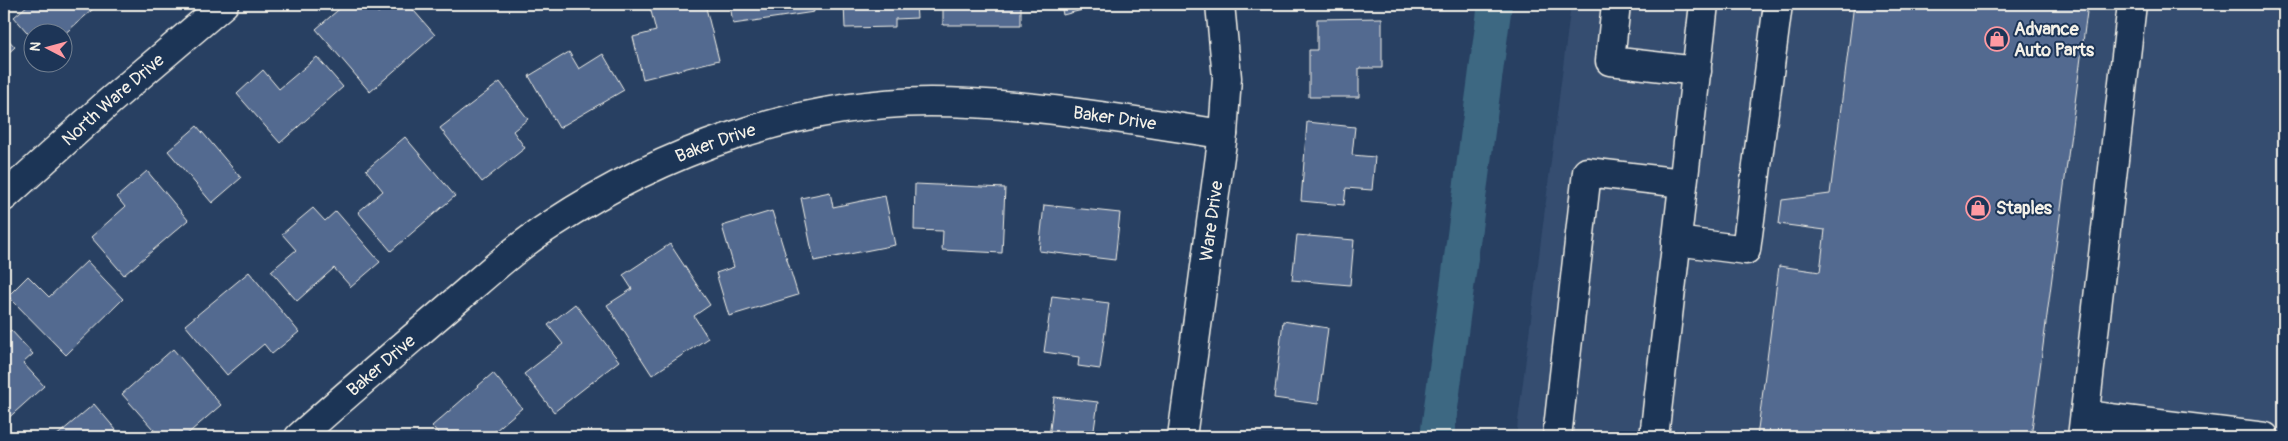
<svg xmlns="http://www.w3.org/2000/svg" width="2288" height="441" font-family="Pangolin,sans-serif">
  <style>
    .built { fill: #354d70 }
    .lines { fill: none; stroke-linecap: round; stroke-linejoin: round }
    .canal { stroke: #3c6882; stroke-width: 34 }
    .building { fill: #526a90; stroke: #f4f1e8 }
    .minor-casing { stroke: #f4f1e8; stroke-width: 31 }
    .minor { stroke: #1d3557; stroke-width: 28 }
    .labels { text-anchor: middle; dominant-baseline: central; stroke-width: 4; stroke-linejoin: round; paint-order: stroke }
    .poi-label { font-size: 18px; font-weight: bold; fill: #f4f1e8; stroke: #1d3557; text-anchor: start }
    .street-label { font-size: 18px; fill: #f4f1e8; stroke: #1d3557 }
  </style>
  <rect width="100%" height="100%" fill="#284062"/>
  <filter id="ink" filterUnits="userSpaceOnUse"><feTurbulence type="fractalNoise" baseFrequency=".02" numOctaves="2"/><feDisplacementMap in="SourceGraphic" scale="10" xChannelSelector="R" yChannelSelector="G"/><feConvolveMatrix kernelMatrix="1 2 1 2 8 2 1 2 1" color-interpolation-filters="sRGB"/></filter>
  <g filter="url(#ink)">
    <path class="built" d="M1571,4H2284V437H1516Z"/>
    <g class="lines">
      <path class="canal" d="M1437,437L1495,4"/>
    </g>
    <path class="building" d="M29,4H99L62,36V32H32V38L14,17Z
      M345,4H370L378,13L389,4H408L435,35L370,92L316,29Z
      M664,4H705L719,60L643,79L633,37L656,31L650,7Z
      M730,4H813L814,12L733,24Z
      M844,4H916L917,18L895,19V27L845,28Z
      M943,4H1021V25H943Z
      M1061,4H1105L1063,15Z
      M1854,4H2088L2031,437H1757L1779,266L1820,272L1825,230L1779,224L1782,200L1830,194Z
      M1382,18V68H1359V97H1309V50H1317V19Z
      M4,35L15,47L4,57Z
      M569,52L579,69L603,54L624,90L559,128L529,76Z
      M317,57L343,87L280,143L237,94L263,70L279,89Z
      M500,82L528,119L513,131L525,148L482,182L440,128Z
      M1307,122L1355,127L1352,155L1375,157L1372,190L1346,188L1344,205L1301,201Z
      M197,126L241,178L212,203L168,151Z
      M405,137L455,196L391,251L358,212L383,191L366,170Z
      M147,171L188,220L124,275L91,237L125,207L117,197Z
      M915,184L1005,188L1002,253L942,250L943,231L914,230Z
      M830,192L833,207L885,196L895,245L814,261L801,198Z
      M1044,205L1120,213L1115,260L1039,251Z
      M313,208L325,221L336,211L380,262L351,287L334,268L297,301L271,271L296,250L282,234Z
      M772,211L798,295L729,316L716,273L734,267L722,226Z
      M1297,235L1354,240L1350,285L1292,280Z
      M670,244L710,305L694,316L708,338L652,375L607,305L632,289L623,275Z
      M87,261L123,299L66,355L8,296L28,276L49,297Z
      M249,272L299,332L272,354L264,344L227,375L185,325Z
      M1052,296L1109,303L1100,369L1078,366L1079,357L1044,352Z
      M575,304L619,361L554,412L524,374L563,344L548,325Z
      M1283,321L1328,328L1318,404L1274,398Z
      M11,330L33,354L23,363L44,386L4,422V336Z
      M173,349L221,405L184,437H160L122,394Z
      M493,373L522,408L488,437H442L432,426Z
      M1054,397L1098,402L1093,437H1049Z
      M94,404L122,437H55Z"/>
    <g class="lines">
      <g class="minor-casing">
        <g id="minor">
          <path d="M1616,4L1610,61L1697,71"/>
          <path id="s1" d="M4,197L110,101L224,4"/>
          <path d="M1676,241L1746,250L1778,4"/>
          <path d="M2085,415L2265,437"/>
          <path id="s2" d="M299,437C349,392 400,349 451,305C484,277 516,247 552,224C663,151 796,103 930,102C1028,102 1126,120 1223,134"/>
          <path id="s3" d="M1182,437L1223,134L1227,78L1220,4"/>
          <path d="M1557,437L1587,172L1683,183"/>
          <path d="M1654,437L1704,4"/>
          <path d="M2082,437L2132,4"/>
        </g>
      </g>
      <use href="#minor" class="minor"/>
    </g>
  </g>
  <defs>
    <g id="shop-ring" transform="scale(1.25)"><circle r="9.5" fill="#1d3557" stroke="#ff9aa2" stroke-width="1.5"/><path d="M-5-2.5h2.3a2.7 3.5 0 0 1 5.4 0H5L5.5 6h-11ZM-1.5-2.5h3a1.5 2.3 0 0 0-3 0Z" fill="#ff9aa2"/></g>
  </defs>
  <g fill-rule="evenodd">
    <use href="#shop-ring" x="1997" y="39"/>
    <use href="#shop-ring" x="1978" y="208"/>
  </g>
  <g class="labels">
    <g class="poi-label">
      <text x="2014" y="29">Advance<tspan x="2014" dy="21">Auto Parts</tspan></text>
      <text x="1996" y="208">Staples</text>
    </g>
    <g class="street-label">
      <text stroke="none"><textPath href="#s1" startOffset="146">North Ware Drive</textPath></text>
      <text stroke="none"><textPath href="#s2" startOffset="919">Baker Drive</textPath></text>
      <text stroke="none"><textPath href="#s2" startOffset="514">Baker Drive</textPath></text>
      <text stroke="none"><textPath href="#s3" startOffset="218">Ware Drive</textPath></text>
      <text stroke="none"><textPath href="#s2" startOffset="109">Baker Drive</textPath></text>
    </g>
  </g>
  <rect width="2288" height="441" fill="none" stroke="#1d3557" stroke-width="20"/>
  <rect x="10" y="10" width="2268" height="421" fill="none" stroke="#f4f1e8" stroke-width="2" filter="url(#ink)"/>
  <g transform="translate(48 48) rotate(276)"><circle r="24" fill="#1d3557" stroke="#738091"/>
  <path d="M0-4L9 19L0 12L-9 19Z" fill="#ff9aa2"/>
  <text y="-8" font-size="14" font-weight="bold" text-anchor="middle" fill="#f4f1e8">N</text>
  </g>
</svg>
